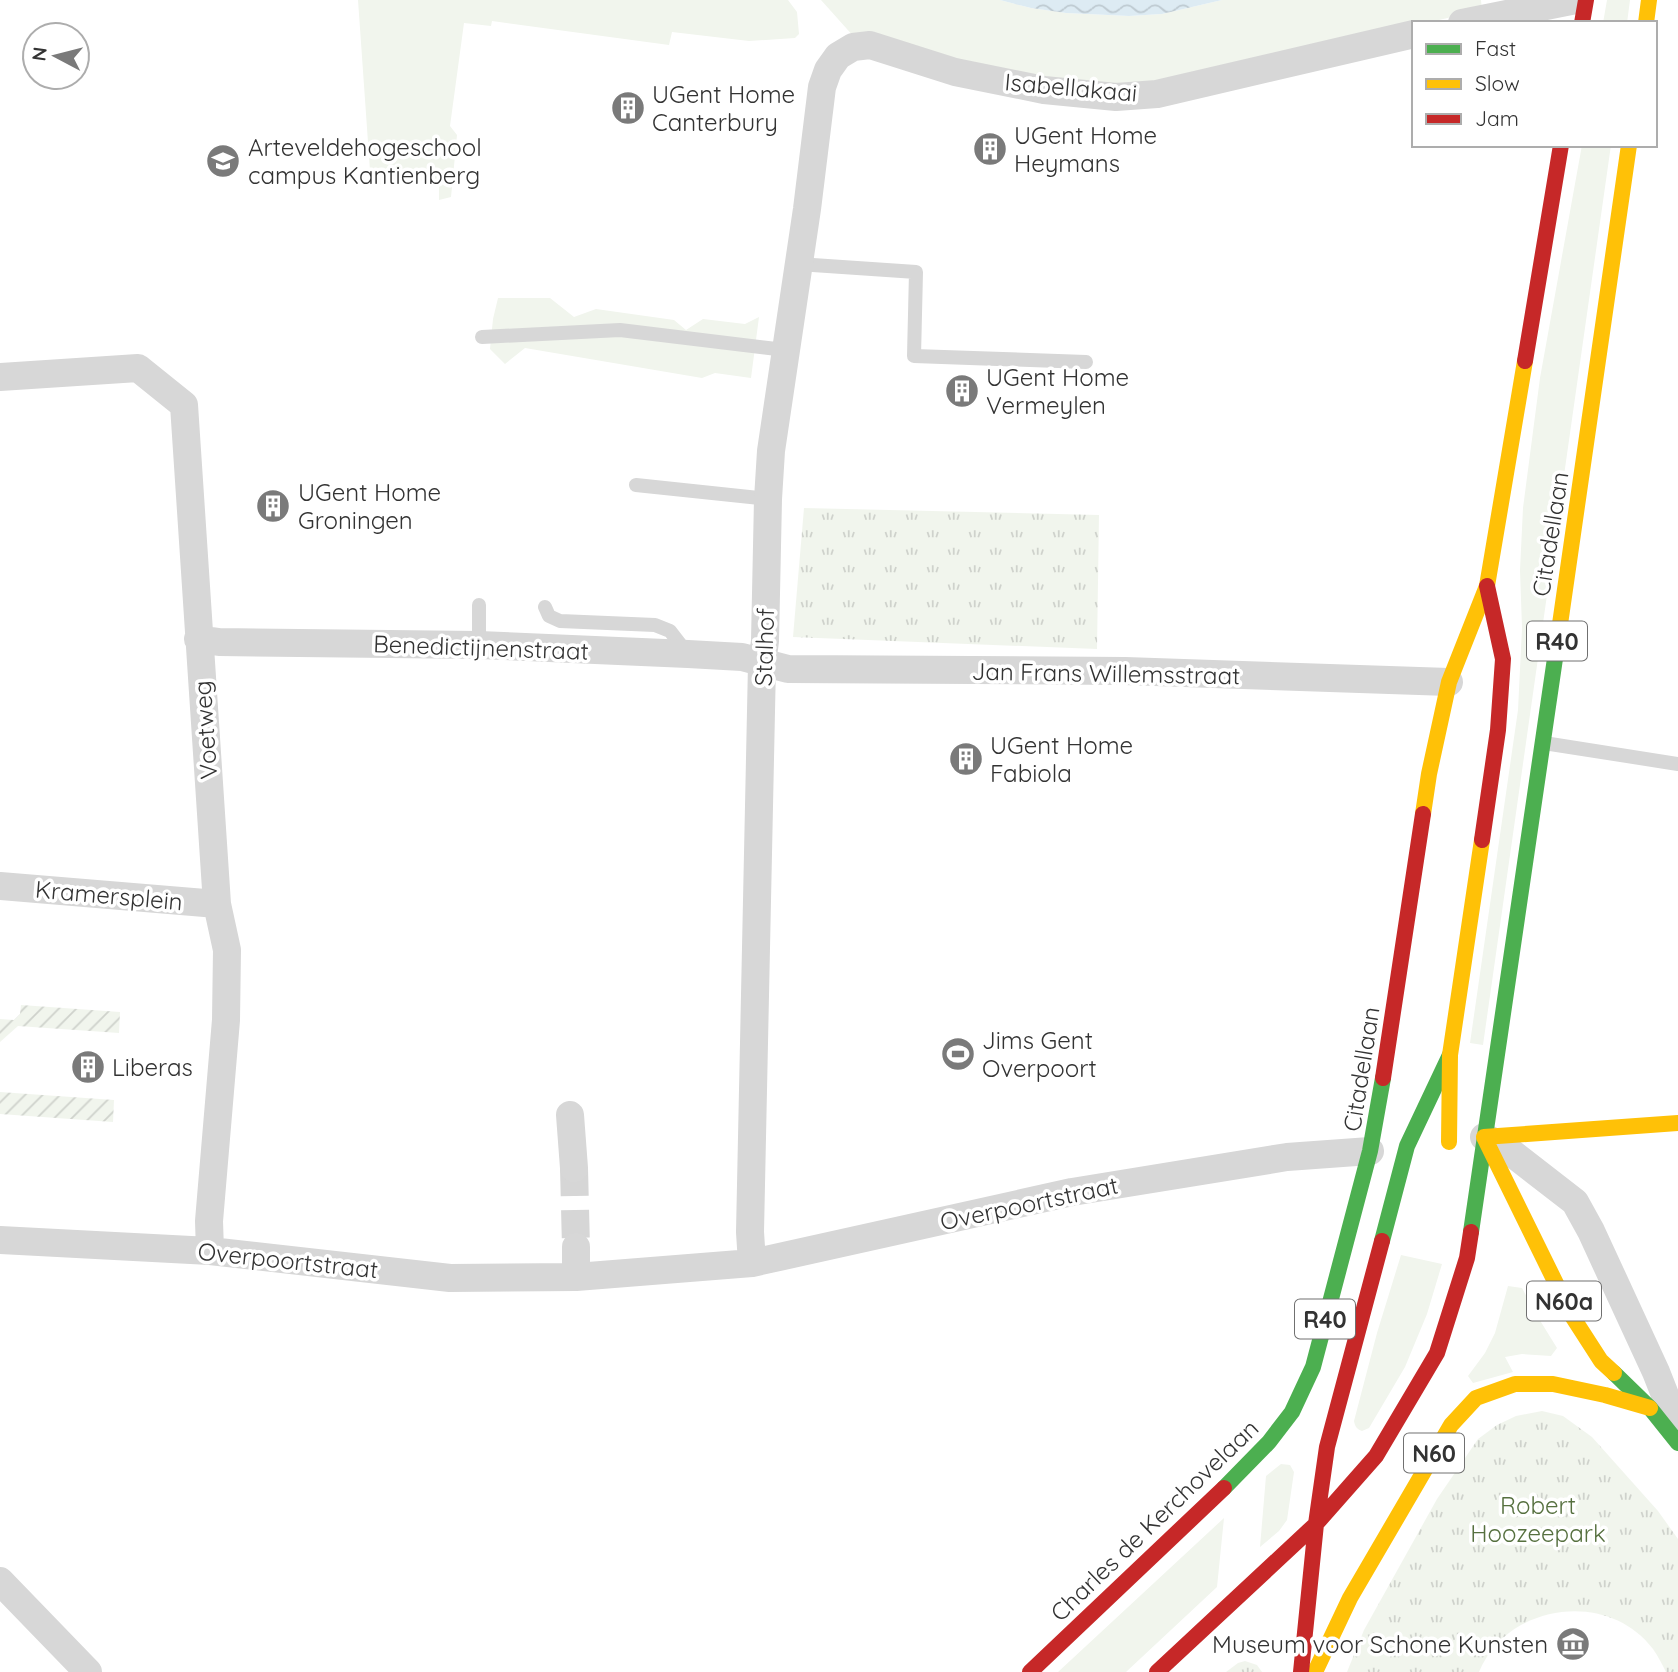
<svg xmlns="http://www.w3.org/2000/svg" width="1678" height="1672" font-family="Quicksand,sans-serif">
  <style>
    .grass { fill: #f1f5ed }
    .park { fill: url(#park-tufts) }
    .garden { fill: url(#garden-furrows) }
    .water { fill: url(#water-waves) }
    .lines { fill: none; stroke-linecap: round; stroke-linejoin: round }
    .street-tunnel { stroke: #d6d6d6; stroke-width: 28; stroke-dasharray: 28 14; stroke-linecap: butt }
    .lane { stroke: #d7d7d7; stroke-width: 14 }
    .street { stroke: #d7d7d7; stroke-width: 28 }
    .fast { stroke: #4caf50; stroke-width: 16 }
    .slow { stroke: #ffc107; stroke-width: 16 }
    .jam { stroke: #c62828; stroke-width: 16 }
    .labels { text-anchor: middle; dominant-baseline: central; stroke-width: 7; stroke-linejoin: round; paint-order: stroke }
    .shield { fill: #fff; stroke: #707070; stroke-width: 2 }
    .shield-label { font-size: 23px; font-weight: bold; fill: #333 }
    .street-label { font-size: 24px; fill: #333; stroke: #fff }
    .poi-label { font-size: 24px; fill: #333; stroke: #fff; text-anchor: start }
    .park-label { font-size: 24px; fill: #56703f; stroke: #fff }
  </style>
  <defs>
    <pattern id="park-tufts" width="24" height="20" patternUnits="userSpaceOnUse" patternTransform="scale(1.75)"><rect width="24" height="20" fill="#f1f5ed"/><path d="M3 7l-1-3M5 7V3M7 7l1-3M15 17l-1-3M17 17v-4M19 17l1-3" fill="none" stroke="#cfd2cc"/></pattern>
    <pattern id="garden-furrows" width="10" height="10" patternUnits="userSpaceOnUse" patternTransform="scale(1.75)"><rect width="10" height="10" fill="#f1f5ed"/><path d="M-1 1l2-2M0 10L10 0M9 11l2-2" fill="none" stroke="#cfd2cc"/></pattern>
    <pattern id="water-waves" width="16" height="10" patternUnits="userSpaceOnUse" patternTransform="scale(1.75)"><rect width="16" height="10" fill="#ddebf3"/><path d="M0 5q4-4 8 0t8 0" fill="none" stroke="#becad1"/></pattern>
  </defs>
  <rect width="100%" height="100%" fill="#fff"/>
  <path class="grass" d="M358,0H788L797,12L799,34L795,38L749,41L672,32L669,45L492,21L491,26L464,23L450,126L457,135L451,197L439,200V180L371,185Z
    M821,0H1000L1031,8L1066,13L1129,16L1162,14L1222,0H1481L1482,10L1426,23H1414L1156,87L1045,82L855,38Z
    M1607,0H1630L1627,23H1603Z
    M1582,145H1611L1483,1045L1470,1043L1518,710L1522,628L1520,570L1523,508L1540,378Z
    M498,298H550L574,317L596,309L674,320L686,330L703,319L745,324L759,317L751,378L715,373L702,378L525,348L505,364L490,349L493,319Z
    M1401,1255L1442,1264L1427,1314L1405,1367L1369,1428L1362,1431C1357,1429 1355,1427 1354,1421L1377,1333Z
    M1508,1286L1522,1288L1536,1314L1557,1348L1551,1356L1522,1354L1505,1357L1513,1372L1473,1383L1468,1376L1485,1353L1495,1333Z
    M1281,1464L1290,1465L1294,1472L1287,1520L1279,1531L1260,1547L1266,1476Z
    M1224,1518L1217,1587L1126,1672H1058Z"/>
  <path class="park" d="M804,508L1099,515L1097,649L793,637Z
    M1542,1411L1563,1416L1592,1437L1658,1511L1678,1539V1672H1666C1662,1664 1658,1656 1653,1649C1622,1608 1565,1601 1521,1625C1503,1635 1487,1652 1479,1672H1347L1364,1630L1437,1499L1478,1439L1497,1425L1516,1416Z
    M1245,1661L1257,1665L1262,1672H1226L1238,1663Z"/>
  <path class="garden" d="M21,1005L120,1012L119,1033L18,1026L0,1042V1019L14,1020L20,1014Z
    M0,1092L114,1100L113,1122L0,1114Z"/>
  <path class="water" d="M1000,0H1222L1162,14L1129,16L1066,13L1031,8Z"/>
  <g class="lines">
    <path class="street-tunnel" d="M574,1168L576,1247"/>
    <path class="lane" d="M798,264L916,272L914,356L1086,362
      M482,337L620,330L785,350
      M636,485L768,499
      M545,607L549,616L560,621L655,625L670,631L687,653
      M479,645V605
      M1544,743L1678,764"/>
    <path class="street" d="M1462,23L1576,0
      M0,377L138,368L184,405L217,904L227,950L226,1020L209,1221L210,1251
      M198,639L219,642L479,645L688,654L742,657L788,669L1125,671L1449,682
      M0,886L217,904
      M570,1115L574,1168
      M1484,1137L1504,1147L1575,1202L1591,1231L1656,1372L1678,1428
      M0,1240L210,1251L450,1278L576,1277L752,1263L1072,1192L1287,1157L1370,1151
      M752,1263L750,1232L762,664L765,641L768,499L771,451L807,209L822,87L828,70L838,56L853,47L870,45L955,72L1044,90L1116,97L1157,94L1414,34
      M576,1277V1247
      M0,1581L88,1672"/>
    <path class="fast" d="M1471,1232L1558,638
      M1382,1241L1407,1146L1450,1055
      M1614,1373L1650,1408L1678,1443
      M1224,1488L1269,1442L1292,1412L1313,1367L1370,1151L1383,1078"/>
    <path class="slow" d="M1646,23L1649,0
      M1558,638L1629,145
      M1423,814L1429,774L1449,682L1487,586L1525,361
      M1484,1137L1678,1123
      M1484,1137L1572,1316L1601,1361L1614,1373
      M1449,1142L1450,1055L1482,840
      M1315,1672L1350,1598L1451,1425L1476,1398L1515,1384H1553L1605,1395L1650,1408"/>
    <path class="jam" d="M1582,23L1586,0
      M1525,361L1561,145
      M1482,840L1498,730L1503,659L1487,586
      M1383,1078L1423,814
      M1030,1672L1224,1488
      M1157,1672L1316,1524L1376,1456L1437,1353L1467,1258L1471,1232
      M1301,1672L1316,1524L1327,1447L1382,1241"/>
  </g>
  <defs>
    <g id="building-disc" transform="scale(1.75)"><circle r="9.5" fill="#7a7a7a" stroke="#fff"/><path d="M-4-6H4V6H1V3H-1V6H-4ZM-2.5-4.3h1.7v1.8h-1.7ZM.8-4.3h1.7v1.8H.8ZM-2.5-1h1.7V.8h-1.7ZM.8-1h1.7V.8H.8Z" fill="#fff"/></g>
    <g id="university-disc" transform="scale(1.75)"><circle r="9.5" fill="#7a7a7a" stroke="#fff"/><path d="M0-5L7-2L0 1L-7-2ZM-4 1L0 2.5L4 1V4Q0 6-4 4Z" fill="#fff"/></g>
    <g id="stadium-disc" transform="scale(1.75)"><circle r="9.5" fill="#7a7a7a" stroke="#fff"/><path d="M0-5a6.5 5 0 1 0 0 10a6.5 5 0 1 0 0-10ZM-3.5-1.8h7v3.6h-7Z" fill="#fff"/></g>
    <g id="museum-disc" transform="scale(1.75)"><circle r="9.5" fill="#7a7a7a" stroke="#fff"/><path d="M0-6L6-3V-2H-6V-3ZM-5-1h2V3h-2ZM-1-1h2V3h-2ZM3-1h2V3H3ZM-6 4H6V6H-6Z" fill="#fff"/></g>
  </defs>
  <g fill-rule="evenodd">
    <use href="#building-disc" x="628" y="108"/>
    <use href="#building-disc" x="990" y="149"/>
    <use href="#university-disc" x="223" y="161"/>
    <use href="#building-disc" x="962" y="391"/>
    <use href="#building-disc" x="273" y="506"/>
    <use href="#building-disc" x="966" y="759"/>
    <use href="#stadium-disc" x="958" y="1054"/>
    <use href="#building-disc" x="88" y="1067"/>
    <use href="#museum-disc" x="1573" y="1644"/>
  </g>
  <g class="labels">
    <g class="shield">
      <rect x="1527" y="621.5" width="60" height="39" rx="5"/>
      <rect x="1527" y="1281.5" width="74" height="39" rx="5"/>
      <rect x="1295" y="1299.5" width="60" height="39" rx="5"/>
      <rect x="1404" y="1433.5" width="60" height="39" rx="5"/>
    </g>
    <g class="shield-label">
      <text x="1557" y="641">R40</text>
      <text x="1564" y="1301">N60a</text>
      <text x="1325" y="1319">R40</text>
      <text x="1434" y="1453">N60</text>
    </g>
    <g class="street-label">
      <text transform="translate(1071 87) rotate(5)">Isabellakaai</text>
      <text transform="translate(1550 534) rotate(-81)">Citadellaan</text>
      <text transform="translate(481 647) rotate(2)">Benedictijnenstraat</text>
      <text transform="translate(764 647) rotate(-88)">Stalhof</text>
      <text transform="translate(1106 673) rotate(1)">Jan Frans Willemsstraat</text>
      <text transform="translate(205 730) rotate(-94)">Voetweg</text>
      <text transform="translate(109 895) rotate(5)">Kramersplein</text>
      <text transform="translate(1361 1069) rotate(-81)">Citadellaan</text>
      <text transform="translate(1029 1203) rotate(-12)">Overpoortstraat</text>
      <text transform="translate(288 1260) rotate(6)">Overpoortstraat</text>
      <text transform="translate(1154 1520) rotate(-44)">Charles de Kerchovelaan</text>
    </g>
    <g class="poi-label">
      <text x="652" y="94">UGent Home<tspan x="652" dy="28">Canterbury</tspan></text>
      <text x="1014" y="135">UGent Home<tspan x="1014" dy="28">Heymans</tspan></text>
      <text x="248" y="147">Arteveldehogeschool<tspan x="248" dy="28">campus Kantienberg</tspan></text>
      <text x="986" y="377">UGent Home<tspan x="986" dy="28">Vermeylen</tspan></text>
      <text x="298" y="492">UGent Home<tspan x="298" dy="28">Groningen</tspan></text>
      <text x="990" y="745">UGent Home<tspan x="990" dy="28">Fabiola</tspan></text>
      <text x="982" y="1040">Jims Gent<tspan x="982" dy="28">Overpoort</tspan></text>
      <text x="112" y="1067">Liberas</text>
      <text x="1548" y="1644" text-anchor="end">Museum voor Schone Kunsten</text>
    </g>
    <g class="park-label">
      <text x="1538" y="1505">Robert<tspan x="1538" dy="28">Hoozeepark</tspan></text>
    </g>
  </g>
  <rect x="1412" y="21" width="245" height="126" fill="#ffffff" stroke="#adadad" stroke-width="2"/>
  <rect x="1426" y="44" width="35" height="10" fill="#4caf50" stroke="#adadad" stroke-width="2"/>
  <text x="1475" y="56" font-size="21" fill="#333333">Fast</text>
  <rect x="1426" y="79" width="35" height="10" fill="#ffc107" stroke="#adadad" stroke-width="2"/>
  <text x="1475" y="91" font-size="21" fill="#333333">Slow</text>
  <rect x="1426" y="114" width="35" height="10" fill="#c62828" stroke="#adadad" stroke-width="2"/>
  <text x="1475" y="126" font-size="21" fill="#333333">Jam</text>
  <g transform="translate(56 56) rotate(277)"><circle r="33" fill="#ffffff" stroke="#adadad" stroke-width="2"/>
  <path d="M0-5L12 26L0 18L-12 26Z" fill="#7a7a7a"/>
  <text y="-10" font-size="19" font-weight="bold" text-anchor="middle" fill="#333333">N</text>
  </g>
</svg>
